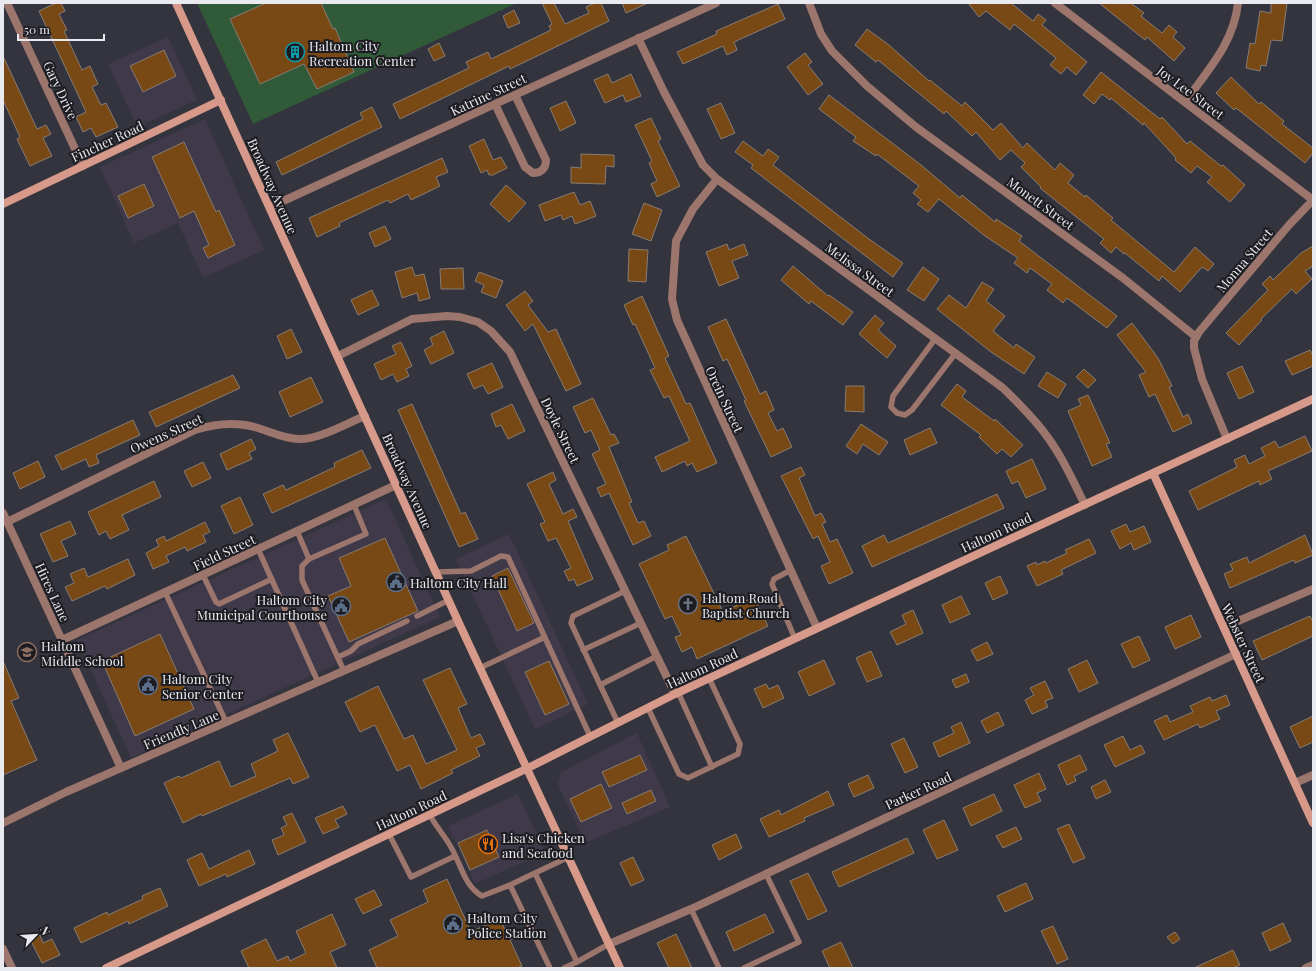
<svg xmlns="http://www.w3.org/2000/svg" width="1316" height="971" font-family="'Playfair Display',serif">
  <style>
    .commercial { fill: #3f394a }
    .green { fill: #305a38 }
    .building { fill: #794915; stroke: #877c73 }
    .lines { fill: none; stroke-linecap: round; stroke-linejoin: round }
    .lane { stroke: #9c766c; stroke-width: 5.5 }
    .street { stroke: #9c766c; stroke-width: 8 }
    .secondary { stroke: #d79a8a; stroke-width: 8 }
    .labels { text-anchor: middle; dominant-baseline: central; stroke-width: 4; stroke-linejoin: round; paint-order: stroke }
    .poi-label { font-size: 13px; fill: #e9e9f0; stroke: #1c1c21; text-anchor: start }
    .street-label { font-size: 13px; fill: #e9e9f0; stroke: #1c1c21 }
  </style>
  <rect width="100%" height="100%" fill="#34343e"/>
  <path class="commercial" d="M168,37L197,100L137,127L108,64Z
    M205,119L264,250L203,278L178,223L134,243L100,167Z
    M386,499L440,617L131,758L77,640Z
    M509,534L588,704L535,729L456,559Z
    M637,733L670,807L585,843L558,785L561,772Z
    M518,794L545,852L475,884L448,826Z"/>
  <path class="green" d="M197,3H517L253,124Z"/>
  <path class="building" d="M56,3H61L65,11L59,14L67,30L64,31L82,70L90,66L98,84L92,87L101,105L106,103L118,127L96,137L91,128L83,132L76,117L86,112L39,11Z
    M266,3H321L333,29L335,28L354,72L317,89L304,64L260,84L230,19Z
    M542,3H554L565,24L589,13L586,7L595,3H601L609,21L533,58L510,69L509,66L400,119L393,104L469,68L466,62L488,52L491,59L551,30L549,26L552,24Z
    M622,3H648L626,13Z
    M968,3H1011L1033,21L1038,14L1046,20L1042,25L1087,62L1076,75L1067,67L1061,74L1050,65L1056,58L1014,24L1010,30L986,11L979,17Z
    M1099,3H1131L1144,13L1141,16L1162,33L1169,25L1177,32L1173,37L1185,48L1174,61L1147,37L1145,40Z
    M1271,3H1287L1282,41L1271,40L1266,66L1261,65L1260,71L1246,68L1250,43L1255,44L1260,11L1271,13Z
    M778,4L785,19L734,42L737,50L727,55L723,46L683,64L677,52L717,34L716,31Z
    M514,10L520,23L508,28L503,16Z
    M867,29L889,45L929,81L930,80L962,106L965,102L993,130L1001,123L1023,148L1027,143L1055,170L1060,163L1074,175L1068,183L1085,197L1086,195L1113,218L1111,220L1174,272L1195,247L1214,264L1208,271L1202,267L1180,292L1162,276L1159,281L1125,253L1124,254L1116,247L1111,253L1100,243L1104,239L1040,188L1041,187L1021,167L1025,163L1011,150L1000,160L976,132L972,136L946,111L944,114L878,60L876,62L855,45Z
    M439,43L445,56L434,61L428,49Z
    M164,50L176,76L143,92L130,66Z
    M805,53L812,62L808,65L823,84L808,95L787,67Z
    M3,56L37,129L46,125L51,134L43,138L52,156L30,166L17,139L20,137L3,100Z
    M1101,72L1160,119L1162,117L1187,144L1190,141L1221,166L1223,165L1245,185L1230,202L1207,182L1212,177L1197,166L1191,173L1175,160L1176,158L1144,123L1143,125L1111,98L1110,100L1102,94L1094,104L1083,95Z
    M608,74L612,83L631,74L641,96L626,102L623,95L605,103L594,80Z
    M1231,77L1259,104L1261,102L1284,121L1282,124L1313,148V153L1305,163L1236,108L1234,110L1216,93Z
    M829,95L921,165L960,198L962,195L995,222L996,219L1022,236L1019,241L1117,316L1107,328L1067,298L1063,303L1047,290L1052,284L1030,268L1027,273L1014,263L1018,258L985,236L939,199L928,212L917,204L921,200L913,193L919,186L877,154L876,156L853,141L856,137L819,109Z
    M566,101L576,123L560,131L550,108Z
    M721,103L735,133L721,139L707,109Z
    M372,107L382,127L282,175L276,162L363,119L360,113Z
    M651,118L661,139L658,141L680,186L657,197L651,184L657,181L649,163L652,161L635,125Z
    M484,139L493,160L501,157L507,168L493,175H489L487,170L481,173L469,146Z
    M743,141L763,156L768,149L779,157L773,165L869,239L903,263L893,277L751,168L753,165L735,152Z
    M184,142L216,212L219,210L235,245L208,258L203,248L209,245L194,211L180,218L152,157Z
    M581,154L614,155V167L606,166L605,184L571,183V167L581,168Z
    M442,158L448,172L436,177L440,186L411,200L408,194L390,203L388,200L339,223L340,226L317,237L309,218Z
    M144,184L154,206L128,218L118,196Z
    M506,185L526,203L509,222L490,204Z
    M574,192L580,205L590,201L596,216L575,224L572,216L563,220L561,215L545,221L539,205Z
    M644,203L662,210L651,241L632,234Z
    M385,226L391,239L375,247L369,233Z
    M727,244L729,250L744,244L748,255L732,261L739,278L719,286L706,252Z
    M1313,246V266L1305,271L1312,279L1296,294L1292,289L1261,319L1262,320L1239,345L1226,333L1268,290L1262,284L1270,276L1273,280L1301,253Z
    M629,249L648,250L646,282L628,281Z
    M793,266L828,296L829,295L853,312L843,325L811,301L809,304L781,280Z
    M412,267L415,276L424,274L430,298L419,301L417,293L402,298L395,272Z
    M923,267L939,279L924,301L907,290Z
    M463,268L464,289H441L440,269Z
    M479,272L503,281L496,298L481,292L484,285L475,281Z
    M982,282L994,289L986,301L1005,316L993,331L1014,348L1016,344L1035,357L1024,374L991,352L937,309L949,295L966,308Z
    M372,290L379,305L358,315L351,300Z
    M525,291L533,301L528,305L548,332L556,329L581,384L566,391L533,324L525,331L506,305Z
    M642,296L669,356L665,358L686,404L690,403L717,463L697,472L692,463L687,466L685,461L662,472L655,457L690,441L669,396L664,398L650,370L655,368L635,324L633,325L624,305Z
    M875,315L884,323L878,330L896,346L887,358L859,334Z
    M726,319L760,394L766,391L774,410L768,413L777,431L783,428L792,447L771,457L744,401L746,400L727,359L723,361L708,327Z
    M1132,323L1158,358L1172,386L1169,387L1183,417L1188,414L1192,423L1173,432L1155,394L1149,397L1139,375L1146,372L1117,335Z
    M291,329L302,352L287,359L277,336Z
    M444,331L454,353L431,364L424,350L433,345L430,338Z
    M401,342L412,366L406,369L409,376L397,382L393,374L381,380L374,364L396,354L392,346Z
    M1310,350L1313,356V366L1292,375L1285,361Z
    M492,363L503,387L488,394L483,385L474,389L467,374Z
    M1242,366L1254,392L1239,399L1227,373Z
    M1084,369L1096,380L1088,388L1076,377Z
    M1047,372L1066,384L1058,398L1038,386Z
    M233,375L240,388L156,427L149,412Z
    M311,377L323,402L290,417L279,392Z
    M957,384L966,391L962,397L994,421L995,419L1023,445L1011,457L1002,449L997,454L979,437L981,435L941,405Z
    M846,386H864V412L845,411Z
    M1088,395L1110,443L1106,444L1112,457L1092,466L1068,411L1081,405L1078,399Z
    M593,398L611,435L614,434L619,443L609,447L632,502L629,503L638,523L644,521L651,536L633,545L609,493L601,497L597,488L606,484L592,454L600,450L591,430L585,433L573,407Z
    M412,404L461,514L465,512L478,539L459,547L398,410Z
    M512,404L525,431L508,439L501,425L496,427L491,414Z
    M133,420L140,435L96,455L99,463L89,467L86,459L62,470L55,456Z
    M861,424L888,442L879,455L863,444L857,454L846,446Z
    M930,428L937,443L910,455L904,440Z
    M1305,436L1312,451L1268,471L1272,479L1260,485L1259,481L1198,510L1189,491L1237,467L1234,460L1245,455L1249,464L1265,456L1261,448L1275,441L1279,448Z
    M251,439L256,449L249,453L252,459L227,470L220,454Z
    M362,450L371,468L272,513L263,494L283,485L286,490L335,467L334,463Z
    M1032,459L1046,489L1026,498L1018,481L1012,484L1006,471Z
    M38,461L45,477L20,489L13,473Z
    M203,462L211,478L192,487L184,471Z
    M801,467L805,475L799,478L815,516L821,513L826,522L822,524L830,542L837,539L853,573L829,584L821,566L830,562L818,536L813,539L781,476Z
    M553,472L556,480L549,484L563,514L573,509L577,517L568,521L593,579L577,586L574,579L569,581L564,571L571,568L556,538L548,541L540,524L545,522L527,484Z
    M154,481L161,497L122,515L129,530L110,539L106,531L99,535L88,512Z
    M997,494L1004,508L872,567L862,546L884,535L888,543Z
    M240,497L253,525L234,534L221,506Z
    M70,521L76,534L61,541L68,556L53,562L40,534Z
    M205,522L210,532L203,535L206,542L187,551L185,547L166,556L169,562L153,569L146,553L159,546L156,540L164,536L166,541Z
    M1126,524L1130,532L1144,526L1151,542L1134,550L1131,543L1120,549L1111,531Z
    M1305,535L1313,555L1295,563L1294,560L1230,588L1224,574L1233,570L1230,564L1247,557L1249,563Z
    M686,536L723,612L754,597L768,626L697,659L692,647L682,652L675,637L681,635L672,616L665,619L639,564L669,550L667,545Z
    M385,538L418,611L349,642L328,596L351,586L339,558Z
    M1089,539L1096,553L1061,570L1063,574L1037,586L1027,566L1036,562L1037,565L1045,561L1046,563L1067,553L1065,550Z
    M128,559L135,575L107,589L105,586L72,601L65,587L74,583L70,574L84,568L88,577Z
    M508,568L534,623L517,631L492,576Z
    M1000,576L1008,593L993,600L985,583Z
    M961,596L970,614L950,623L942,605Z
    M913,610L923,633L897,645L890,632L906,624L902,615Z
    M1191,615L1201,637L1175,649L1165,627Z
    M1310,616L1313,622V636L1262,660L1253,641Z
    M160,634L194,709L135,736L102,661Z
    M1139,636L1150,660L1133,668L1121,644Z
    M987,642L993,654L977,661L971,650Z
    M871,651L882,676L867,682L856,658Z
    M824,660L835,684L809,696L798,672Z
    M1087,660L1098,683L1079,692L1068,669Z
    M3,661L19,698L11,701L37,760L3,775Z
    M549,661L569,704L545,715L525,672Z
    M450,668L467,704L458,708L471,738L480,734L485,744L476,748L480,756L451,770L453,773L421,789L410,765L397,771L375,725L360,732L345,702L378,686L404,739L413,735L426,764L457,750L423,680Z
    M966,674L969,682L956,688L952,680Z
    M1045,681L1053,698L1045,701L1048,707L1032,714L1025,700L1034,695L1030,688Z
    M766,684L769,689L778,685L784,698L763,708L754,689Z
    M1226,695L1230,705L1216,711L1220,719L1200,728L1198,724L1164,740L1154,721L1167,715L1170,722L1193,712L1190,706L1210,697L1212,701Z
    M998,712L1004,725L987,733L981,721Z
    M1313,716V742L1300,748L1290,727Z
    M961,722L970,743L939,757L933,743L954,733L951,727Z
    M288,733L309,777L293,784L290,778L202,816L201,814L183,823L164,783L179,776L181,778L219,761L231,787L256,776L251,764L278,751L273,740Z
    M1123,736L1130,750L1141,745L1145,753L1115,767L1104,745Z
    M904,738L918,767L905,773L891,744Z
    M640,755L647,770L609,787L602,772Z
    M1080,755L1087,770L1074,776L1076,781L1067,785L1058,765Z
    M1039,773L1046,789L1037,793L1041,801L1025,808L1014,785Z
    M868,775L874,788L854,797L848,784Z
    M1105,780L1111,792L1096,799L1091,787Z
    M601,784L612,808L581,822L570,799Z
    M651,790L656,801L627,814L622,803Z
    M828,791L834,805L804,818L805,821L769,837L760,819L779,810L781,815Z
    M994,794L1002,811L971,826L963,808Z
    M343,806L347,814L335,820L339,827L323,834L315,818Z
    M292,813L306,842L278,855L272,840L284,835L281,828L287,825L283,817Z
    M944,820L958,850L937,859L923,830Z
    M1069,824L1085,858L1073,863L1057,829Z
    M1016,827L1022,839L1003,848L996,836Z
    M487,830L499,857L470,870L458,843Z
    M736,834L742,848L719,860L712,845Z
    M907,838L914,853L839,887L832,872Z
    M249,850L255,864L227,877L226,874L199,886L187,860L202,853L209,869Z
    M633,857L644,880L631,886L620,863Z
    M808,873L827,911L808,920L790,881Z
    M447,879L471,932L500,918L506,932L511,930L515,938L510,940L522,966L517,968H377L369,950L398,936L390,920L428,902L423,890Z
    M1026,883L1033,899L1005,912L997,896Z
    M160,888L168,906L129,924L128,921L81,943L74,928L107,912L108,915L143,899L142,896Z
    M374,890L382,905L363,914L355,899Z
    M332,914L346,945L330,952L337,968H249L241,951L266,939L277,961L288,956L290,961L306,953L296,931Z
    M765,914L774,932L734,951L726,932Z
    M1283,923L1291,941L1270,951L1262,933Z
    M1053,926L1068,959L1057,964L1041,931Z
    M1175,932L1180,939L1173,944L1167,937Z
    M676,934L692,968H669L657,943Z
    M40,935L43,943L52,939L60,955L42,963L30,939Z
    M841,942L853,968H830L822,951Z
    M1233,950L1240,965L1233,968H1194Z"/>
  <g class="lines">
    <path class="lane" d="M935,339L893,396L891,407L897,413L905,415L912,410L955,354
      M297,531L309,559
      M258,549L318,682
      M791,570L774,579L772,584L795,639
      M436,572L471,571L501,556L508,557L590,736
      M203,575L216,602L219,604L272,579
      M165,592L226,722
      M417,616L449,600
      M583,650L641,623
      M338,657L351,651L358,644L407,621
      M480,668L545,637
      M344,671L302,580V566L309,559L366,534L354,505
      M600,685L657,656
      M678,692L712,767
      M648,708L679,774L688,778L738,754L740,744L709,678
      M618,723L571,623L573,616L625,591
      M430,815C436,827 446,837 452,849C461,865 465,887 482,896L510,885L550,968
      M389,834L411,877L455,856
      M569,857L535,873L577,962L609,944
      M510,885L535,873
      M691,909L719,968
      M564,968L577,962
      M744,968L799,942L766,874"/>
    <path class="street" d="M7,3L83,166
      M809,3L821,34L832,51L867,86L916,127L1123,278L1196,337
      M1055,3L1313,200L1289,225L1199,332L1194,341V348L1202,379L1227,439
      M638,38L664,92L703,165L717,179L1003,388C1018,403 1034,418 1046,435C1062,456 1073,481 1085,505
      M1185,102C1207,71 1234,43 1238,3
      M495,104L525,167L533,173C541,173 546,169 546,160L515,95
      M717,179L693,209L676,241L672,299L677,320L817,628
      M270,207L716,3
      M338,356L412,319L447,316L460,317L478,322L491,331L510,352L675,694
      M3,513L121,768
      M7,522L195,430C217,423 239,421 261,429C273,433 286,439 299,439C318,440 347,423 365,416
      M1224,627L1313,589
      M62,640L396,485
      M1295,783L1313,775
      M3,823L66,792L458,621
      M609,944L691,909L1236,654
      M3,949L12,968
      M1306,968L1313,965"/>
    <path class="secondary" d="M176,3L458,621L620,968
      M3,204L221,100
      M1153,473L1313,823
      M106,968L528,768L675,694L1313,399"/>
  </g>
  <defs>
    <g id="building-ring" transform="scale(1)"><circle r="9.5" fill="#1c1c21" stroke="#0f9aa8" stroke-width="1.5"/><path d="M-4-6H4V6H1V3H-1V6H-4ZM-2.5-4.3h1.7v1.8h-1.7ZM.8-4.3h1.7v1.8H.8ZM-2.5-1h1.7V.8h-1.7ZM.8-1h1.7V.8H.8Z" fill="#0f9aa8"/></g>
    <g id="civic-ring" transform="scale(1)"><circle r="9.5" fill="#1c1c21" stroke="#5c6f8a" stroke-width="1.5"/><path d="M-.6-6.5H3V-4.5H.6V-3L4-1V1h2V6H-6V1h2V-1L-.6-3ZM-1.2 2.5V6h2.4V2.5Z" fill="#5c6f8a"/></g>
    <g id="church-ring" transform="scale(1)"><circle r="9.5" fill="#1c1c21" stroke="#6b7280" stroke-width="1.5"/><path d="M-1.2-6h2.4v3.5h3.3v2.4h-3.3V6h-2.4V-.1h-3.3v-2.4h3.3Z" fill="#6b7280"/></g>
    <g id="school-ring" transform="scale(1)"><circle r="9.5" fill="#1c1c21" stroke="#8d6e63" stroke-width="1.5"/><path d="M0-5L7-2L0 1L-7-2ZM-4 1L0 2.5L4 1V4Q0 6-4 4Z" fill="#8d6e63"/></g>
    <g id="restaurant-ring" transform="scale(1)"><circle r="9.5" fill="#1c1c21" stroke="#e8710a" stroke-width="1.5"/><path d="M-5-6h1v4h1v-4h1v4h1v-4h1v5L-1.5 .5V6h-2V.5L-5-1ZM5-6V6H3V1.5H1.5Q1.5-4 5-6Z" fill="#e8710a"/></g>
  </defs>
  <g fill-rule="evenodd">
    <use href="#building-ring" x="295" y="52"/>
    <use href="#civic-ring" x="396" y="582"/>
    <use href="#church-ring" x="688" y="604"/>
    <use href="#civic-ring" x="341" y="606"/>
    <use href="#school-ring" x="27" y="652"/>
    <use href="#civic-ring" x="148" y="685"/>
    <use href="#restaurant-ring" x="488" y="844"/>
    <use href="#civic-ring" x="453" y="924"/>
  </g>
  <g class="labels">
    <g class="poi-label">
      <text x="309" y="45">Haltom City<tspan x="309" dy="15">Recreation Center</tspan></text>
      <text x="410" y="582">Haltom City Hall</text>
      <text x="702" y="597">Haltom Road<tspan x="702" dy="15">Baptist Church</tspan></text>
      <text x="327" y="599" text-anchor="end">Haltom City<tspan x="327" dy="15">Municipal Courthouse</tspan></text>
      <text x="41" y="645">Haltom<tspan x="41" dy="15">Middle School</tspan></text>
      <text x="162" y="678">Haltom City<tspan x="162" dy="15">Senior Center</tspan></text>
      <text x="502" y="837">Lisa's Chicken<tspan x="502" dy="15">and Seafood</tspan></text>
      <text x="467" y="917">Haltom City<tspan x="467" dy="15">Police Station</tspan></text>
    </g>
    <g class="street-label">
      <text transform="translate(61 90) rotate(65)">Gary Drive</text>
      <text transform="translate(1191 92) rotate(37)">Joy Lee Street</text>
      <text transform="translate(488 94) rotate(-25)">Katrine Street</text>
      <text transform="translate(107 141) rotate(-25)">Fincher Road</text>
      <text transform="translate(273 186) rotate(66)">Broadway Avenue</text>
      <text transform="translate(1041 203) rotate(36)">Monett Street</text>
      <text transform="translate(1244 260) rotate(-50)">Monna Street</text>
      <text transform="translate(860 269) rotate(36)">Melissa Street</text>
      <text transform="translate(725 399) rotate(65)">Orein Street</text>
      <text transform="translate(561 430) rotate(64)">Doyle Street</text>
      <text transform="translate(166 433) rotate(-24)">Owens Street</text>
      <text transform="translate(408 481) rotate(66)">Broadway Avenue</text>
      <text transform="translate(996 532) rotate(-25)">Haltom Road</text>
      <text transform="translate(224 552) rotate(-25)">Field Street</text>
      <text transform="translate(53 592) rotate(65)">Hires Lane</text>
      <text transform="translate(1244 643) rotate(65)">Webster Street</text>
      <text transform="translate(702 668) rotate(-25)">Haltom Road</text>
      <text transform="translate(181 729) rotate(-23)">Friendly Lane</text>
      <text transform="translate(918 790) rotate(-25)">Parker Road</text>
      <text transform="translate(411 810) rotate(-25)">Haltom Road</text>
    </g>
  </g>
  <rect width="1316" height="971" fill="none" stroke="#e9e9f0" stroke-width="8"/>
  <g transform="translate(36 935) rotate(65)" stroke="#1c1c21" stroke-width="3" paint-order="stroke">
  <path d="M0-3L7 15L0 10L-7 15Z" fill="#e9e9f0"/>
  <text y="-6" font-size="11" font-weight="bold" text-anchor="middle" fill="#e9e9f0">N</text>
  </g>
  <path d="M18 34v6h86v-6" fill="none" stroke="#e9e9f0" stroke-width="2"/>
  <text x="24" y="34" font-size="12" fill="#e9e9f0" stroke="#1c1c21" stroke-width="3" paint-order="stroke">50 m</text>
</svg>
